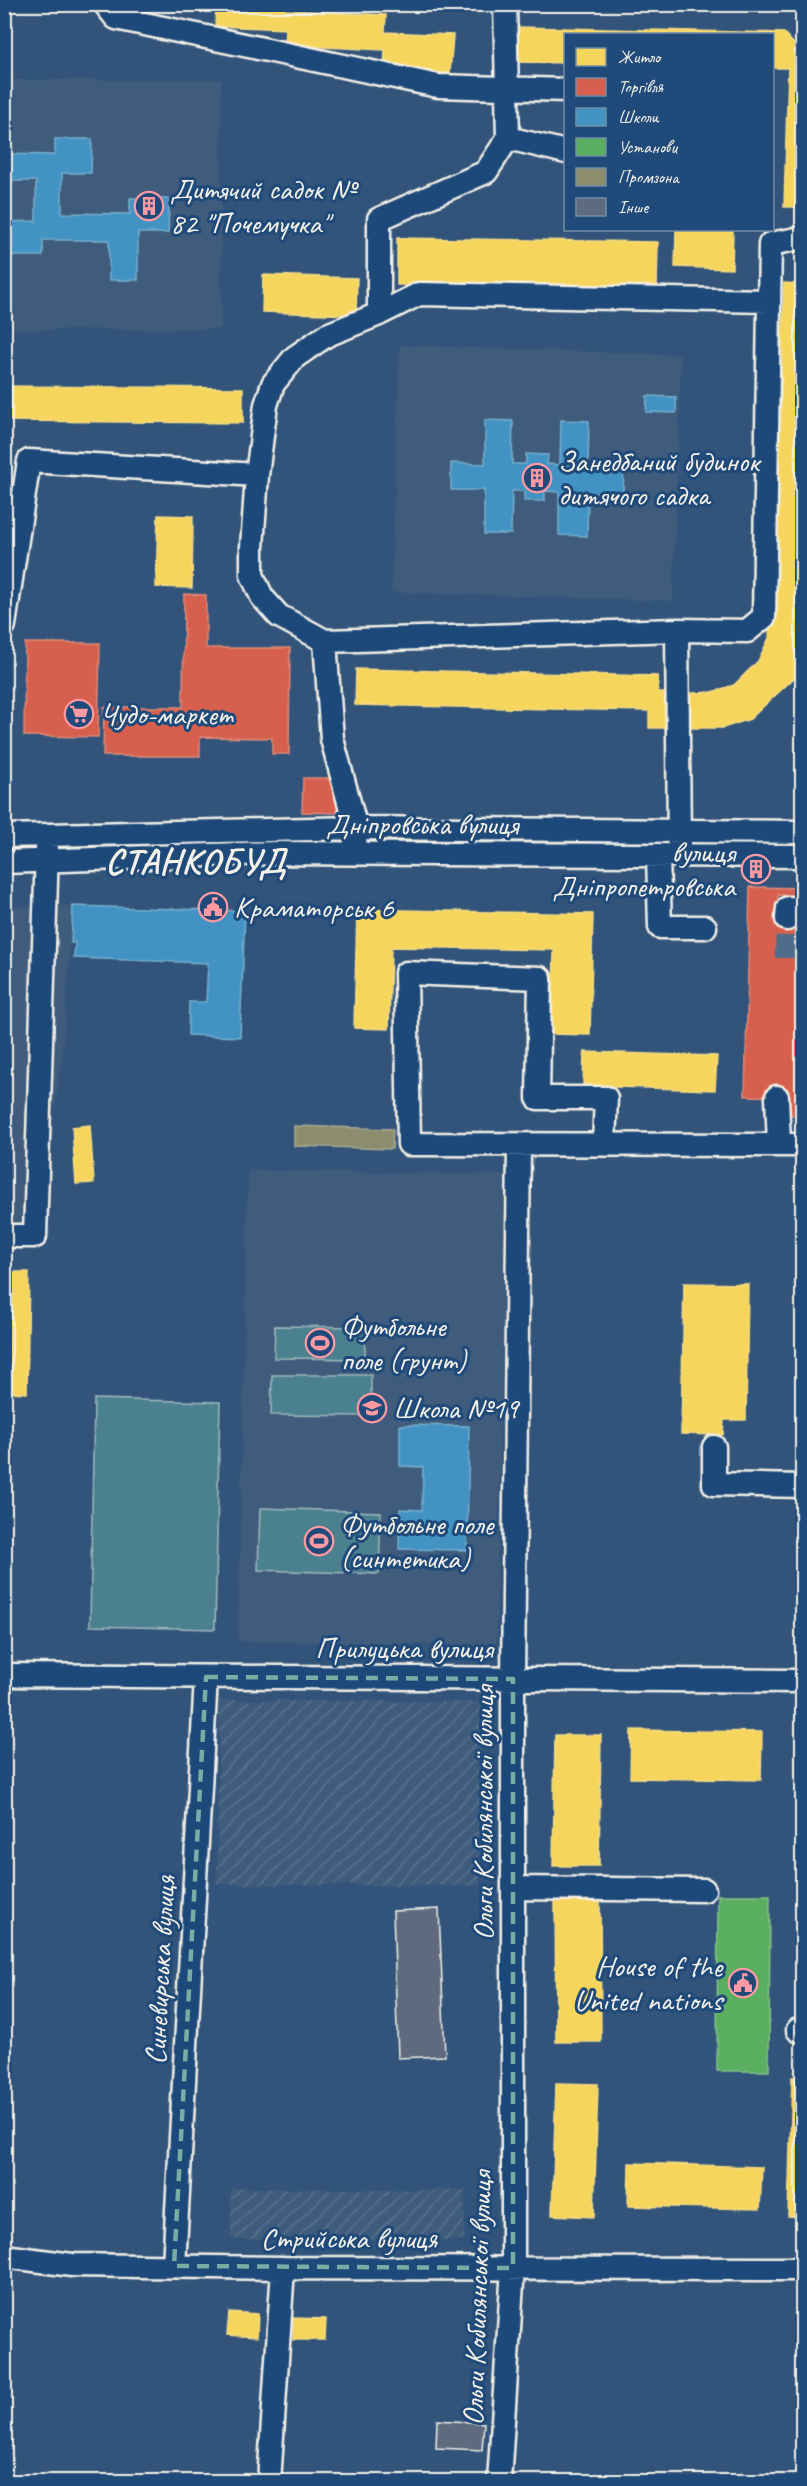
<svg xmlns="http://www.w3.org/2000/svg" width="807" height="2486" font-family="Caveat,sans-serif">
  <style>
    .built { fill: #3f5b7c }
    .industrial { fill: url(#industrial-furrows) }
    .pitch { fill: #4c818f; stroke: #a0b9bc; stroke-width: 1.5 }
    .homes { fill: #f6d55c; stroke: #f5dd86; stroke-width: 1.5 }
    .shops { fill: #d6604d; stroke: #df8c7c; stroke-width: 1.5 }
    .schools { fill: #4393c3; stroke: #78afce; stroke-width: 1.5 }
    .public { fill: #5aae61; stroke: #88c28a; stroke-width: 1.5 }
    .industry { fill: #8c8c6e; stroke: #abaa93; stroke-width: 1.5 }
    .building { fill: #5e6b7e; stroke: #f4f1e8; stroke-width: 1.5 }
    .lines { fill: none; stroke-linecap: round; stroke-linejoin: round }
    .minor-tunnel { stroke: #4f6c8b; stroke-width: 22; stroke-dasharray: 22 11; stroke-linecap: butt }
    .minor-casing { stroke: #f4f1e8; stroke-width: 27 }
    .minor { stroke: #1f4a7a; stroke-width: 22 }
    .marked { fill: none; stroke: #76ada5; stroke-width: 4.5; stroke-dasharray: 12 8; stroke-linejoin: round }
    .labels { text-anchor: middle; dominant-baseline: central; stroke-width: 6; stroke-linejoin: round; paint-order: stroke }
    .poi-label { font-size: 30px; fill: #f4f1e8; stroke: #1f4a7a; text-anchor: start }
    .street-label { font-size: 30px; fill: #f4f1e8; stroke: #1f4a7a }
    .district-label { font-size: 36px; font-weight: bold; letter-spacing: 1.5px; fill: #f4f1e8; stroke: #1f4a7a }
  </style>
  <defs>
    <pattern id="industrial-furrows" width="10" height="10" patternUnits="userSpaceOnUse" patternTransform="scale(1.5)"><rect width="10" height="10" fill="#3f5b7c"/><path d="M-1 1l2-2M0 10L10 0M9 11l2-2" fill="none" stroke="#5b738f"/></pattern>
  </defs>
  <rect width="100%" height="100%" fill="#32547b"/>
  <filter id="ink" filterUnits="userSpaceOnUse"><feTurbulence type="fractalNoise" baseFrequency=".0167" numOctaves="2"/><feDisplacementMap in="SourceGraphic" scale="12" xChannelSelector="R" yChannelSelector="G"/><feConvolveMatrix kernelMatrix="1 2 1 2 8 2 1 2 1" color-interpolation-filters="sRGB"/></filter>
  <g filter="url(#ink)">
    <path class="built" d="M4,80H221V329L5,330Z
      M400,345L681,355L673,601L391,592Z
      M73,906L62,1060L35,1224H5L4,907Z
      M248,1170L506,1175L496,1646L238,1641Z"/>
    <path class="industrial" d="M219,1700L481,1702L480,1886L217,1884Z
      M231,2188L465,2190L464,2241L231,2239Z"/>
    <path class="pitch" d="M275,1326L365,1327V1359L274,1358Z
      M272,1375H371V1416L271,1415Z
      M94,1399L220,1402L215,1629L90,1626Z
      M260,1508L381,1512L379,1574L258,1570Z"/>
    <path class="homes" d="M142,4H286L285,10L386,15L385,32L453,35L450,73L384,69L385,50L285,45L286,29L215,26L216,8Z
      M517,27L784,33L802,53V207H784L788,68H772V34H566V63L516,62Z
      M676,230H733L732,269L675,267Z
      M397,238L658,242L657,288L397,285Z
      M263,275L357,278L356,315L262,312Z
      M784,283L802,284V657L795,677L750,719L723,728H649V711L355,705L356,669L658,676V693H695L712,692L734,685L758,661L769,638L770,617L776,618Z
      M4,386L243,388V423L4,421Z
      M158,515L193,516L192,588L156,587Z
      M747,864H765V874H747Z
      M357,909L593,914L590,1035L552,1034L554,950L391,947L389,1029L354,1028Z
      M584,1052L717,1056L715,1090L583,1086Z
      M90,1125L94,1183L76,1184L72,1127Z
      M10,1272H29L27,1393L8,1392Z
      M684,1283L748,1284L746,1420H724L723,1435L681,1434Z
      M631,1730L762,1732L761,1780L630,1778Z
      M801,1731H802V1862H799Z
      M555,1735H601L599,1866H553Z
      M600,1899L601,2042H556L555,1900Z
      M792,2077H802V2217L788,2216Z
      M556,2083L598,2084L594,2217L552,2215Z
      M629,2163L762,2167L760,2209L628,2206Z
      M229,2312L258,2314L257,2337L227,2335Z
      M293,2318L326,2319L325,2340H293Z"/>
    <path class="shops" d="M184,594L206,595V648H290L289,754H272V738L200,737V756H103L104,707H183Z
      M25,643H100L98,737L24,736Z
      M303,778H339L338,813L302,812Z
      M750,887L802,888V896L778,895V919L802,920V1115H787L788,1097L745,1096Z"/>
    <path class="schools" d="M55,139H92L91,173H62V213L130,214V198L169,199L168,233H138V280H109V240H43V256H5V222L36,221V181H4V154L55,155Z
      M647,396L676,397V413L646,412Z
      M485,420L513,421L512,464H526V454L548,455L547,464L560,465L561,420L589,421L588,466H624L623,494L588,493L587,536L559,535V492L545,491V501H524V491H512L511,534H484V490H451V463L485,464Z
      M73,906L245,911L240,1037L188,1035L189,1002H206L208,963L74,958L75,943H71Z
      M400,1425L469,1426L467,1550L399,1549L400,1509L422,1510L423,1467L400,1466Z"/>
    <path class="public" d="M718,1895H770L769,2071H717Z"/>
    <path class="industry" d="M294,1126L393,1129L392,1149L294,1146Z"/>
    <path class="building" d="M439,1909L445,2056L398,2058L393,1911Z
      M437,2420L484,2423L482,2450L436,2448Z
      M454,2478L481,2479L480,2482H454Z"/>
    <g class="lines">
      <path class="minor-tunnel" d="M786,958L787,919"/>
      <g class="minor-casing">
        <path id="minor" d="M105,4L116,18L438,86L566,90
          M508,138L566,152
          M769,301L419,294L379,314L327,335L295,357L273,384L266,405L257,475L252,547V575L262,597L279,616L325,641L677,630L747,631L764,617L770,244L802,238
          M379,314V219L486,172L508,138L505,4
          M4,625L29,461L257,475
          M677,630L679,844
          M325,641L332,739L356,828L355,843
          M4,836L356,828L802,832
          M658,855L660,927H705
          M4,862L274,853L802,856
          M787,919L788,908L802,909
          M777,1097L779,1144
          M604,1143L606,1098H538L540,978L406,973L409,1144L802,1145
          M4,1236H35L47,848
          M714,1447V1484L802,1486
          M4,1675L802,1681
          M513,1888L704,1890
          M798,2030H802
          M4,2256L72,2265L283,2268L802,2269
          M174,2266L206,1677
          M269,2482L283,2268
          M499,2482L513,2268V1679L519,1145"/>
      </g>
      <use href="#minor" class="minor"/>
    </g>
  </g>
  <path class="marked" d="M206,1677L513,1679V2268L174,2266Z"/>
  <defs>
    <g id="building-ring" transform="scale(1.5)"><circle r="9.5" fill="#1f4a7a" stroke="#ff9aa2" stroke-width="1.5"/><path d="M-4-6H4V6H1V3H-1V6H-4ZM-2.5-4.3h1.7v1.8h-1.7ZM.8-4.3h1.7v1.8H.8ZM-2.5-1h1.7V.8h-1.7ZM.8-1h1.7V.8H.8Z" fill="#ff9aa2"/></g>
    <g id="supermarket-ring" transform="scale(1.5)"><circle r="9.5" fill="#1f4a7a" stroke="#ff9aa2" stroke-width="1.5"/><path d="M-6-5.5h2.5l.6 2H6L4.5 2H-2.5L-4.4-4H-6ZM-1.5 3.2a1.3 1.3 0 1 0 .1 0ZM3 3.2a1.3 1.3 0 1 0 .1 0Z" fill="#ff9aa2"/></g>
    <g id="civic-ring" transform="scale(1.5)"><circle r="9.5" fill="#1f4a7a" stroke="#ff9aa2" stroke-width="1.5"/><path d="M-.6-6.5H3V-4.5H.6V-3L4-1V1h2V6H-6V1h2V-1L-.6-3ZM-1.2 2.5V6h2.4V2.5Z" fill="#ff9aa2"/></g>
    <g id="stadium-ring" transform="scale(1.5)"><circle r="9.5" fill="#1f4a7a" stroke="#ff9aa2" stroke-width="1.5"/><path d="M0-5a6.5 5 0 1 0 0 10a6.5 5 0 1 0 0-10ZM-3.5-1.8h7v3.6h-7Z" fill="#ff9aa2"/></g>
    <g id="school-ring" transform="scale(1.5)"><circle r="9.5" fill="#1f4a7a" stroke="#ff9aa2" stroke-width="1.5"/><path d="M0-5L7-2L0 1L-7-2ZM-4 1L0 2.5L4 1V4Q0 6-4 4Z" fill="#ff9aa2"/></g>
  </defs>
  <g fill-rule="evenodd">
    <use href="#building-ring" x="149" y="206"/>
    <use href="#building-ring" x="537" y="478"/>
    <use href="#supermarket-ring" x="79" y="714"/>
    <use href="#building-ring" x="756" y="869"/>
    <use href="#civic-ring" x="213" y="907"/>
    <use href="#stadium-ring" x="320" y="1343"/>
    <use href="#school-ring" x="372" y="1408"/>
    <use href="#stadium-ring" x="319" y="1541"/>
    <use href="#civic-ring" x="743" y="1983"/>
  </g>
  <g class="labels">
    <g class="poi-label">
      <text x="170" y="189">Дитячий садок №<tspan x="170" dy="34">82 "Почемучка"</tspan></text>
      <text x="558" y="461">Занедбаний будинок<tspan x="558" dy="34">дитячого садка</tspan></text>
      <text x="100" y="714">Чудо-маркет</text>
      <text x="735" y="852" text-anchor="end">вулиця<tspan x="735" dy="34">Дніпропетровська</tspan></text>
      <text x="234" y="907">Краматорськ 6</text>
      <text x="341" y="1326">Футбольне<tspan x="341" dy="34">поле (грунт)</tspan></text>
      <text x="393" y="1408">Школа №19</text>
      <text x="340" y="1524">Футбольне поле<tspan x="340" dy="34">(синтетика)</tspan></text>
      <text x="722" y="1966" text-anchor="end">House of the<tspan x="722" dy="34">United nations</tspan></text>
    </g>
    <g class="street-label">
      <text x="422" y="824">Дніпровська вулиця</text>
      <text x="404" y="1648">Прилуцька вулиця</text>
      <text transform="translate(483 1813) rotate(-90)">Ольги Кобилянської вулиця</text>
      <text transform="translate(160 1970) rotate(-87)">Синевирська вулиця</text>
      <text x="349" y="2238">Стрийська вулиця</text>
      <text transform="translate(477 2298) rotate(-88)">Ольги Кобилянської вулиця</text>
    </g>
    <g class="district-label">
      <text x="196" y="861">СТАНКОБУД</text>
    </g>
  </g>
  <rect width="807" height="2486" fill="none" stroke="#1f4a7a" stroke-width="24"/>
  <rect x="12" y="12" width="783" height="2462" fill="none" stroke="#f4f1e8" stroke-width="2" filter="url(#ink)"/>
  <rect x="564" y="33" width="210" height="198" fill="#1f4a7a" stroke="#748da6" stroke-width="1.5"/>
  <rect x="576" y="48" width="30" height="18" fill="#f6d55c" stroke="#748da6" stroke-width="1.5"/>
  <text x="618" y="63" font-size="18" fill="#f4f1e8">Житло</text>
  <rect x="576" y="78" width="30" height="18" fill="#d6604d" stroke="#748da6" stroke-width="1.5"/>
  <text x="618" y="93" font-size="18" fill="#f4f1e8">Торгівля</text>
  <rect x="576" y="108" width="30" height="18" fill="#4393c3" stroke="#748da6" stroke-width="1.5"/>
  <text x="618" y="123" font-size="18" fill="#f4f1e8">Школи</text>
  <rect x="576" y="138" width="30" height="18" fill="#5aae61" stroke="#748da6" stroke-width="1.5"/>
  <text x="618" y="153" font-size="18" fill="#f4f1e8">Установи</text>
  <rect x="576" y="168" width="30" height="18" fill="#8c8c6e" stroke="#748da6" stroke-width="1.5"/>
  <text x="618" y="183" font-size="18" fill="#f4f1e8">Промзона</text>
  <rect x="576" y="198" width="30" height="18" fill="#5e6b7e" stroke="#748da6" stroke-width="1.5"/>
  <text x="618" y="213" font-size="18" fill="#f4f1e8">Інше</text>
</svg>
